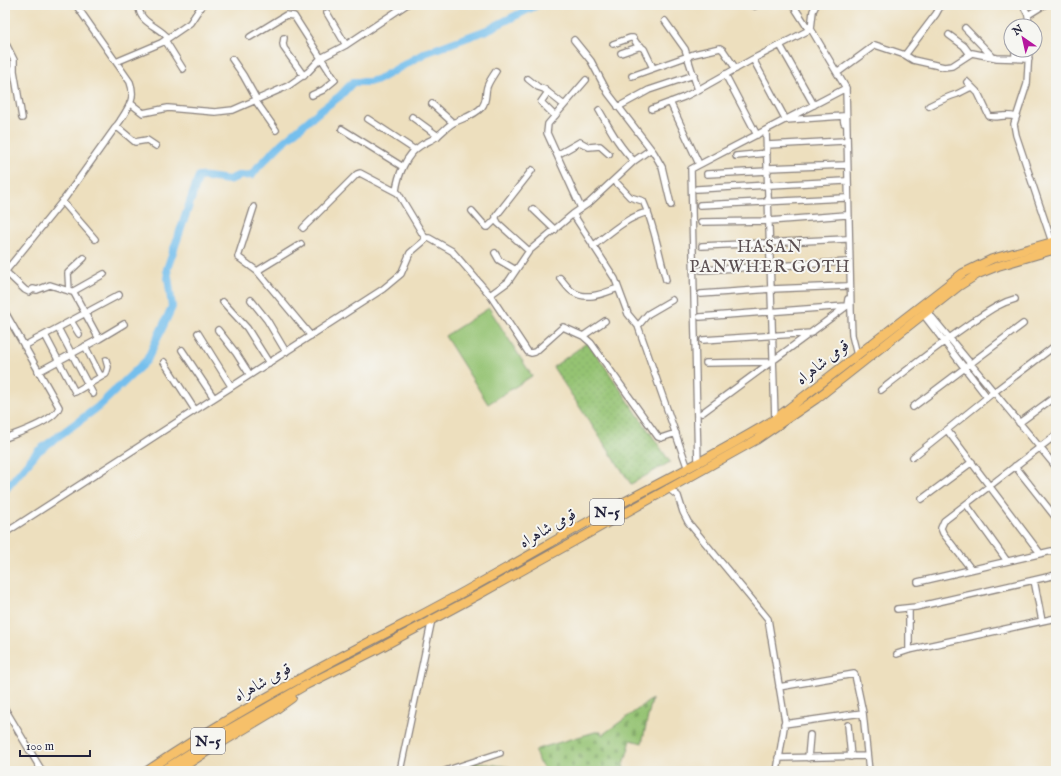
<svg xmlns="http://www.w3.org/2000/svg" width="1061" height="776" font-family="'IM FELL English',Amiri,serif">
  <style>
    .grass { fill: url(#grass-dots); stroke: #5b7256 }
    .cemetery { fill: url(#cemetery-stones); stroke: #5b7256 }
    .pitch { fill: #94c372; stroke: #5b7256 }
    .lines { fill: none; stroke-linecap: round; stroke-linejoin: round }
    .river { stroke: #74bfed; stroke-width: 8 }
    .minor-casing { stroke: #88807c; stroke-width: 8 }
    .highway-casing { stroke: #88807c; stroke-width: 10 }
    .minor { stroke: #fff; stroke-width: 5.5 }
    .highway { stroke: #f6c06b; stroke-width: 8 }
    .labels { text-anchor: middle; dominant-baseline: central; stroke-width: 4; stroke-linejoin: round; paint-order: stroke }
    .shield { fill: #f6f6f2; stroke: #626272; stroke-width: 1 }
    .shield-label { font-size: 15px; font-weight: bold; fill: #22223b }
    .street-label { font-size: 16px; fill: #22223b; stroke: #f6f6f2 }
    .neighbourhood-label { font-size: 17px; letter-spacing: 1px; fill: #5b4f51; stroke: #f6f6f2 }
  </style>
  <defs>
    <pattern id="grass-dots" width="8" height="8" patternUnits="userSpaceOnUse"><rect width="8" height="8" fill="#94c372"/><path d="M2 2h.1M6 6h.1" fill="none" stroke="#7fa764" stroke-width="1.8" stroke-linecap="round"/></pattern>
    <pattern id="cemetery-stones" width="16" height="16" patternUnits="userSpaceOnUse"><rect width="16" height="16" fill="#94c372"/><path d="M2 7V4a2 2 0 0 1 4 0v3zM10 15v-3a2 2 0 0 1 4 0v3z" fill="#7fa764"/></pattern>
  </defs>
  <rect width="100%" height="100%" fill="#f6f6f2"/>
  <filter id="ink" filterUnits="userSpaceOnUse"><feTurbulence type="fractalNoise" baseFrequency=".025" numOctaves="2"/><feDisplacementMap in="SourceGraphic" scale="8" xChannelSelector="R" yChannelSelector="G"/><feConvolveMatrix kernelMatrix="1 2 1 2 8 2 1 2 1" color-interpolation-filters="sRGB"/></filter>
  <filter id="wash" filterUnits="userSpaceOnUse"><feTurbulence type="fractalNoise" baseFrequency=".012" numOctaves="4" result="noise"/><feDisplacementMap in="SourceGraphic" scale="16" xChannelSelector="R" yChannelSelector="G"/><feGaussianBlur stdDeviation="0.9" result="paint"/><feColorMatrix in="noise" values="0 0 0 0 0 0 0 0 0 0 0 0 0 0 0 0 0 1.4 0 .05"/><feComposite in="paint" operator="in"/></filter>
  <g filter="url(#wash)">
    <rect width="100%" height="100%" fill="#eddfbe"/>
    <path class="grass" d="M588,342L670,462L631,484L553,367Z"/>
    <path class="cemetery" d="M652,699L642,743L631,740L622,771H547L539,763L535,751L537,749L595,732H601L602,735Z
      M471,762L510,767L512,771H446Z"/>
    <path class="pitch" d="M489,308L532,376L488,404L445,336Z"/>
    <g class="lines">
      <path class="river" d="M5,490L37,452L98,407L147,360L172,307L167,269L199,176L229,180L238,176L252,175L258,167L282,143L321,110L340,96L353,82H369L379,79L425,53L487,30L537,5"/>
    </g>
  </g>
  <g filter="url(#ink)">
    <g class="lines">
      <g class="minor-casing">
        <path id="minor" d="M139,5C138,23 159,26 168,38
          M793,5L809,30
          M816,5L813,11L811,29L846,88
          M1023,5L1028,15L1029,26
          M755,6L757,5
          M327,13L346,45
          M1028,15L1044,5
          M665,21L685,49L698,90
          M965,28L992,56
          M811,29L753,59L786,120L843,116L844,123
          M949,35L964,46L970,54
          M250,37L286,15L294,16L335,80L323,90L312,95
          M284,38L283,44L284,48L304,76
          M165,40L183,69
          M574,40L591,61L608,93L654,153L662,167L671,205
          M5,42L14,60V71L22,118
          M613,44L630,38H633L637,44L644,49L653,68
          M780,45L814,105
          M1029,50L1027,84L1014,124L1016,135L1052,242
          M621,53L641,46
          M905,55L936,14L941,5
          M1015,58V50
          M232,59L243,75L257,100
          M116,62L161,43L190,23L202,5
          M837,73L875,45L905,55L913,60L944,67L952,66L972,53L997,58L1029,59
          M725,74L757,135
          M632,76L694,54L720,48L723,50L736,69
          M528,79L538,87L544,89L564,105
          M967,82L978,93L989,116C998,119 1004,113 1016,117
          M548,92L541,102L555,116
          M255,100L276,130
          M670,102L699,164
          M130,103L143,113L168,108L215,112L233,110L288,86L308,72L321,58L346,45L406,5
          M432,104L453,123
          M929,106C939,101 947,97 957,94C962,92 966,89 972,87
          M618,107L649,90L694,75
          M652,109L684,97L698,90L753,59
          M599,110C609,127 619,147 634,161
          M412,117L438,136
          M368,119L415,150
          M116,126L135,142L147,140L156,146
          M342,129L403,167
          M766,131L775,419
          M767,145L844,141
          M557,155L580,142L589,147L600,146L609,154
          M736,156L767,153
          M768,168L845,165
          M707,174L768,171
          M614,180L630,197L643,201L644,203C655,228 659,254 666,280
          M697,189L845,181
          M396,191C398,175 406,155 420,146C425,142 431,141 436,137C442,133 446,127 453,123C463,118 474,116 482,107C487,101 485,94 487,87C489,81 493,76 496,71
          M62,201L95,239
          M700,205L845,198
          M254,207L238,257L257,271L311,336
          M581,208L547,133L548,124L586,80
          M533,209L555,230
          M472,211L486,227H488L496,219
          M573,214L615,279L628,314L638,326L688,469
          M701,222L769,221L846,215
          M303,228L357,174L360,173L398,193L425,238
          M593,246C610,233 627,217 648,212
          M702,246L846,239
          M529,251L498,223L496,219V216L532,170
          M495,253L499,260L516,270
          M701,270L847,262
          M257,271L301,244
          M5,272L65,198L120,121C129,107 136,98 130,82L76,5
          M6,272L25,290L29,292L33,289L37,290L50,285L72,292L104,274
          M560,278C564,282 568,289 573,292C587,301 604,293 618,288
          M69,291L68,273L84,258
          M73,291L99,339
          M701,294L771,289L847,286
          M490,295L508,282L529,251L573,214L589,203L634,161L651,149
          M251,300L267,320L286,352
          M223,302L247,328L269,363
          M927,311L1056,467
          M5,312L59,407C55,421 18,433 5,438
          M923,314L987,397
          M700,317L846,306
          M71,321L79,334
          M638,326L648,314L672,300
          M58,328L93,394
          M218,330L236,353L250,375
          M198,333L231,386
          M45,335L75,392L106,374L108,367L106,360
          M583,336L605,321
          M703,340L812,333
          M24,346L119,295
          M85,346L101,377
          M182,350L214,398
          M164,362L195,410
          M706,363L773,362
          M38,372L99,339L124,324
          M881,390C911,367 941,343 972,322C986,313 999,303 1015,299
          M913,407L1023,324
          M702,413L847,306L848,299
          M1019,423L1056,396
          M947,430L1040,553
          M913,457L994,392L1056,345
          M698,464L691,169L846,88L851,311L852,335L857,355
          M1015,466L1056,518
          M668,488L678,496L683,512L688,522L768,619L785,721L777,771
          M922,499L972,462
          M966,504L1007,561
          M5,533L383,289L401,274L410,253L424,241L425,238H429L452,251L490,295L528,352L531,353L535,352L563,327L583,336L591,343L658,437L661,438L676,433
          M971,569L943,533L941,528L944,521L1056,435
          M1034,580L1042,621
          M918,582L1056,550
          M897,609L916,607L1056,575
          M909,650V608
          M897,654L909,650L1056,618
          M779,687L854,674L855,675L863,713L869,771
          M5,709L42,771
          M784,724L862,713
          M848,725L851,757
          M778,758L867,756
          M808,758L810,735
          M400,771L432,619
          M445,771L500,753"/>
      </g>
      <g class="highway-casing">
        <path id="highway" d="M147,771C229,715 316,669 404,624C468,591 529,555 591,520C652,486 715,456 775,419L963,273L992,259L1056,241
          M162,771L219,735L306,685L376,650L478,595L756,440L816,399L959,286L978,274L998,266L1056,249
          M177,771L211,749L271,713L292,698"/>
      </g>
      <use href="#minor" class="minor"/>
      <use href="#highway" class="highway"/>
    </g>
  </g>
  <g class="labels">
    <g class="shield">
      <rect x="590" y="499" width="34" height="26" rx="3"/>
      <rect x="191" y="728" width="34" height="26" rx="3"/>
    </g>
    <g class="shield-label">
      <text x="607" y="512">N-5</text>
      <text x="208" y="741">N-5</text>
    </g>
    <g class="street-label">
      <text transform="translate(823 363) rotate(-38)">قومی شاہراہ</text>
      <text transform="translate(548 529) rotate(-30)">قومی شاہراہ</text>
      <text transform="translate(263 683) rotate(-29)">قومی شاہراہ</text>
    </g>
    <g class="neighbourhood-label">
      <text x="770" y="247">HASAN<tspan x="770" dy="20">PANWHER GOTH</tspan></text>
    </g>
  </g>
  <rect width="1061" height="776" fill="none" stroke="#f6f6f2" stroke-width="20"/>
  <g transform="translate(1023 38) rotate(326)"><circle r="19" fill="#f6f6f2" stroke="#a1a1a9"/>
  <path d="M0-3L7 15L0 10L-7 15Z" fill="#b5179e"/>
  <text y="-6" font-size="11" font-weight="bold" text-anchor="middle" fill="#22223b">N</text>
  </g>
  <path d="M20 750v6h70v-6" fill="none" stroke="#22223b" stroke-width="2"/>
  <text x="26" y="750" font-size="12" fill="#22223b" stroke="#f6f6f2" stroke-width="3" paint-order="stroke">100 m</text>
</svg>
